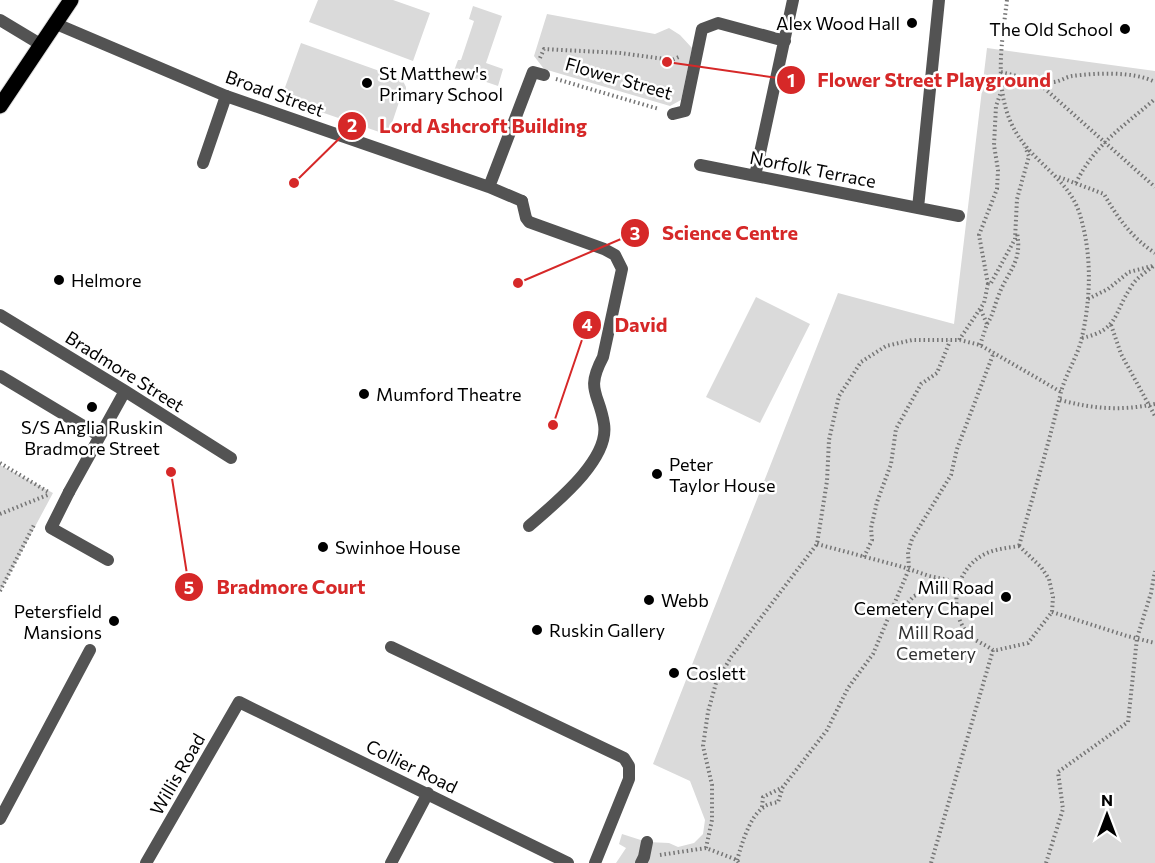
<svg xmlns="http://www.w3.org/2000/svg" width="1155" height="863" font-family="Commissioner,sans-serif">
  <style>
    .green { fill: #dadada }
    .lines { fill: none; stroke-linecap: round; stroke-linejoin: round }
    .primary-casing { stroke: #dbdbdb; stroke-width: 17 }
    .path { stroke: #757575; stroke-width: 4; stroke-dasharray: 1.5 3; stroke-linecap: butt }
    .lane { stroke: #535353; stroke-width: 12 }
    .street { stroke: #535353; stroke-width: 12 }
    .primary { stroke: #000; stroke-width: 15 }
    .poi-dot { fill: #000; stroke: #fff; stroke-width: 2 }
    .labels { text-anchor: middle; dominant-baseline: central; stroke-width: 5; stroke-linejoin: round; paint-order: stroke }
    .poi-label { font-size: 18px; fill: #000; stroke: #fff; text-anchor: start }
    .street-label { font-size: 18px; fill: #000; stroke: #fff }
    .park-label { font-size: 18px; fill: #313131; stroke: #fff }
    .leader { fill: none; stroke: #d62828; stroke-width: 2 }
    .callout-dot { fill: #d62828; stroke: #fff; stroke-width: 2 }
    .mark-label { font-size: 18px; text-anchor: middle; font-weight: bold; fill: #fff }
    .callout-label { font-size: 20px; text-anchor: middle; font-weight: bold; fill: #d62828; stroke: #fff; stroke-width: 5; stroke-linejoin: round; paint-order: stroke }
  </style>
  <rect width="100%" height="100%" fill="#fff"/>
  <path class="green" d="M318,0H393L430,13L413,61L309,22Z
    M473,6L502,16L486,63L503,69L498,86L454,71L458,60H461L474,21L469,19Z
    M547,14L655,34L669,28L680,35L692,48L681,100L670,106L544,69L534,56Z
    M301,43L402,79L406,87V98L399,102L388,135L286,100L283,93Z
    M987,48L1155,71V863H616L626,848L619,844L622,834L647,842L669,843L678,847L694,843L703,834L705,820L690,781L653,764L838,293L954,324Z
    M756,297L810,324L760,423L706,397Z
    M0,465L53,493L0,592Z"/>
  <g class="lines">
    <g class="primary-casing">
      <path id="primary" d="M0,106L71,0"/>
    </g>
    <path class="path" d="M1007,0C1001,49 991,103 1024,144C1043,168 1071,184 1080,215C1092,254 1091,297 1082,337C1078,356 1066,373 1061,392C1049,444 1033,495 1019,546
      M540,58L544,49L620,53L672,60L681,56
      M1001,72C1017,76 1034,81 1051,82C1058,83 1065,77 1072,76C1096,73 1134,71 1155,82
      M556,79L659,109
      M1034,79L1155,187
      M1059,177L1104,194C1117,217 1132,238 1155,253
      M1076,183C1094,145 1124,126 1155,99
      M988,284L979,235L997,189L998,170L994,145L996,106L1001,92
      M1088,299L1108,289L1129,272L1152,266
      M987,324C993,315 994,307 998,297C1006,273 1023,263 1017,233
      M1111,325L1121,354L1155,416
      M1082,338C1119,330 1113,314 1131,287C1136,278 1147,271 1155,265
      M959,340L984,303L988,284L991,283L1015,239L1017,199L1029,156L1025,147
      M980,345L987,324L980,308
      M1060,400C1094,409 1121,411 1155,404
      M0,463L50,493
      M0,514L50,494
      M817,544L903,567L929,576L958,582
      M1019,546L1041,567L1049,579L1053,597L1052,612L1028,643L997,650H993C986,645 975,641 969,635C947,611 955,570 983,555C994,549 1007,548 1019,546Z
      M864,557L872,540L871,528L877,502L891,464L896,429L921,384L937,373L950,341
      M0,591L34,525
      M893,612L905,606L914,596L925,591L937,579
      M1052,612L1127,636L1155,643
      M762,807L763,797L783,787
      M706,848L712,820V785L703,746L708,712L716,683L731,657L817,544L827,481L829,440L839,396L861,362L886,346L912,340H960L980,345L1061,392
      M660,855L706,848L737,860L739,863
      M737,860C742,844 749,817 764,807C767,804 774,803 778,802L783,787L827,730L848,688L873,654L909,569L908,552L912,539L951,475L957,449L994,352
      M931,863L993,650
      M1046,863L1063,809L1058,772L1128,722L1137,638L1151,593L1155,571"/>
    <path class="lane" d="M203,163L226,96
      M522,201L526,218L529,222L604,249L615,255L622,269L603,357C585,391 599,392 604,424C610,460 554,504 529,526
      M69,492L51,528L108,560
      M391,647L624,758L629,766V779L595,863
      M0,819L90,650
      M641,863L644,857L647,842"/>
    <path class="street" d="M0,20L40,44
      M54,23L226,96L489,187L522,201
      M673,114L685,111L702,29L718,23L785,41
      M700,165L918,208L939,0
      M755,176L793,0
      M489,187L533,72L544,75
      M918,208L959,216
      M0,315L125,391L231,458
      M0,376L100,436
      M69,492L125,391
      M146,863L239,702L568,863
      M391,863L428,793"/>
    <use href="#primary" class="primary"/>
  </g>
  <g class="poi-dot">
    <circle cx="912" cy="23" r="6"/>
    <circle cx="1125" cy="29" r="6"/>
    <circle cx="367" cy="83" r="6"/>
    <circle cx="59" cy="280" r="6"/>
    <circle cx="364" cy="394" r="6"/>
    <circle cx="92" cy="407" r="6"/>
    <circle cx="657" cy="474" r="6"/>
    <circle cx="323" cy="547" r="6"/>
    <circle cx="1006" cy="597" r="6"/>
    <circle cx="649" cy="600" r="6"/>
    <circle cx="114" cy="621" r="6"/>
    <circle cx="537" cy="630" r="6"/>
    <circle cx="674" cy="673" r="6"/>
  </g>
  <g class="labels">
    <g class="poi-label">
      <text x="900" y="23" text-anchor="end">Alex Wood Hall</text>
      <text x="1113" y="29" text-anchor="end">The Old School</text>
      <text x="379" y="73">St Matthew's<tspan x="379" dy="21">Primary School</tspan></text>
      <text x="71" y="280">Helmore</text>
      <text x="376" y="394">Mumford Theatre</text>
      <text x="92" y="427" text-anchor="middle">S/S Anglia Ruskin<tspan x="92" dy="21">Bradmore Street</tspan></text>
      <text x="669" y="464">Peter<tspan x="669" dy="21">Taylor House</tspan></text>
      <text x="335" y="547">Swinhoe House</text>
      <text x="994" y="587" text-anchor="end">Mill Road<tspan x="994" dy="21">Cemetery Chapel</tspan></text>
      <text x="661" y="600">Webb</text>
      <text x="102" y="611" text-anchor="end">Petersfield<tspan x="102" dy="21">Mansions</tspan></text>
      <text x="549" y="630">Ruskin Gallery</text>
      <text x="686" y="673">Coslett</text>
    </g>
    <g class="street-label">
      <text transform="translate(619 78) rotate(16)">Flower Street</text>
      <text transform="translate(275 93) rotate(20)">Broad Street</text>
      <text transform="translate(813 169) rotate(11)">Norfolk Terrace</text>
      <text transform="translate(125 371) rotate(32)">Bradmore Street</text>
      <text transform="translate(412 766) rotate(26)">Collier Road</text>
      <text transform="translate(177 774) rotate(-60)">Willis Road</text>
    </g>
    <g class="park-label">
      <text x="936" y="632">Mill Road<tspan x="936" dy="21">Cemetery</tspan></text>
    </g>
  </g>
  <path class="leader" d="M667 62L791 80M294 183L352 126M518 283L635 233M553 425L587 325M171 472L189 587"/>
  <g class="callout-dot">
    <circle cx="667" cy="62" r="6"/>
    <circle cx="294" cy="183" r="6"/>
    <circle cx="518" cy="283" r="6"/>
    <circle cx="553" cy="425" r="6"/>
    <circle cx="171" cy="472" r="6"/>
    <circle cx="791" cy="80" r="15"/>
    <circle cx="352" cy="126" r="15"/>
    <circle cx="635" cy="233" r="15"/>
    <circle cx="587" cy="325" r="15"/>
    <circle cx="189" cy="587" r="15"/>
  </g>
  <g class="mark-label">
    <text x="791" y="87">1</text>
    <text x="352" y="132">2</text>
    <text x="635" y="240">3</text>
    <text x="587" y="331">4</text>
    <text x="189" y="594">5</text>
  </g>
  <g class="callout-label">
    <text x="934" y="87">Flower Street Playground</text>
    <text x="483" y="133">Lord Ashcroft Building</text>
    <text x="730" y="240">Science Centre</text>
    <text x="641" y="332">David</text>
    <text x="291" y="594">Bradmore Court</text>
  </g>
  <g transform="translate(1107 815)" stroke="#ffffff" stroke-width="4.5" paint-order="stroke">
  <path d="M0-4.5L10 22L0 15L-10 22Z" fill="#000000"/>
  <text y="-9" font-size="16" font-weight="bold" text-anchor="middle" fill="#000000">N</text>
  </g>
</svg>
